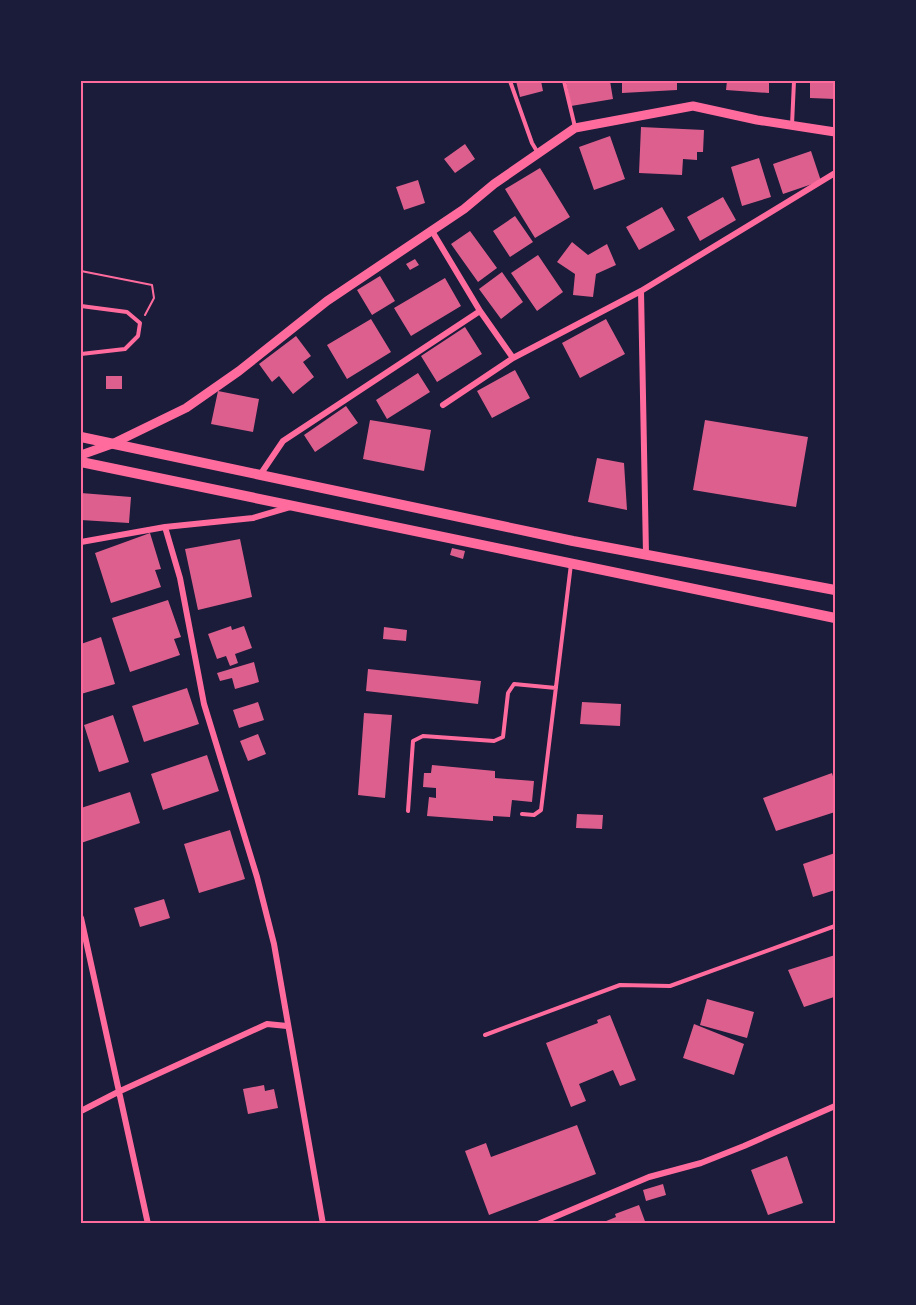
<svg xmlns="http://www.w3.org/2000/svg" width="916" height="1305" font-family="'Libre Baskerville',serif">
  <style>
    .building { fill: #dd5f8e }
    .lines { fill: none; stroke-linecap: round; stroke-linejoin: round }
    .path { stroke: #ff6b9d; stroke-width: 2 }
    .service { stroke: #ff6b9d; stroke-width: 4 }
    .minor { stroke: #ff6b9d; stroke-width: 6 }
    .tertiary { stroke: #ff6b9d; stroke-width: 9 }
    .secondary { stroke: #ff6b9d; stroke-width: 10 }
    .neatline { fill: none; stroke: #ff6b9d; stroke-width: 2 }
  </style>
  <rect width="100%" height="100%" fill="#1b1b3a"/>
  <path class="building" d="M516,81H541L543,91L520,97Z
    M566,81H610L613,99L571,106Z
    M622,81H677V90L622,93Z
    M727,81H769V93L726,90Z
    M810,81H835V99L810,98Z
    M641,127L704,130L703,152H697V160L683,159L682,175L639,173Z
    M610,136L625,179L594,190L579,147Z
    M465,144L475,159L455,173L444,159Z
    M811,151L821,181L783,194L773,164Z
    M759,158L771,197L742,206L731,167Z
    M540,168L570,217L535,238L505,189Z
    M418,180L425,203L404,210L396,187Z
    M723,197L736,220L700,241L687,217Z
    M662,207L675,230L639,250L626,227Z
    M515,216L533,242L510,257L493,231Z
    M470,231L497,268L478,282L451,244Z
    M572,242L588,255L607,244L616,265L596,274L593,297L573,295L575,274L557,262Z
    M538,255L563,292L537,311L511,273Z
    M415,259L419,265L410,270L406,264Z
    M502,272L523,302L501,319L479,289Z
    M380,276L395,301L372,315L357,290Z
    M445,278L461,306L411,336L394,308Z
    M371,319L391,352L347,379L327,345Z
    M606,319L625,354L580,378L562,343Z
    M465,327L482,354L437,382L421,356Z
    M296,336L311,356L303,362L314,377L293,394L279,376L272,382L259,364Z
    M515,370L530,398L492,418L477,391Z
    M418,373L430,392L387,419L376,400Z
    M106,376H122V389H106Z
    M218,391L259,399L253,432L211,424Z
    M346,406L358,423L315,452L304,435Z
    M370,420L431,430L424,471L363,459Z
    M705,420L808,437L796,507L693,490Z
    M597,458L624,463L627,510L588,502Z
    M81,493L131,497L129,523L81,520Z
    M150,533L161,569L155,570L161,587L111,603L95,553Z
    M240,539L252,597L198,610L185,549Z
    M452,548L465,551L463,559L450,555Z
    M168,600L181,637L174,639L180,655L130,672L112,618Z
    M231,626L232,630L244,626L252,648L235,654L238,663L230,666L226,656L217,659L208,634Z
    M384,627L407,630L406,641L383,639Z
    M101,637L115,684L81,694V644Z
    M254,662L259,682L235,689L232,678L220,681L217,673Z
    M368,669L481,681L478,704L366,691Z
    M187,688L199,724L144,742L132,706Z
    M258,702L264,720L239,728L233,710Z
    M582,702L621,704L620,726L580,724Z
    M364,713L392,715L385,798L358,795Z
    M113,715L129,762L99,772L84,725Z
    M258,734L266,754L248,761L240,741Z
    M207,755L219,791L163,810L151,774Z
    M432,765L495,771V778L534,781L532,802L512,800L510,817L493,816V821L427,816L429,797L436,798V788L423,787L424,773H431Z
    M832,773L835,783V812L776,831L763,798Z
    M130,792L140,823L81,843V808Z
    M577,814L603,815L602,829L576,828Z
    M230,830L245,879L199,893L184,844Z
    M835,853V890L813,897L803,864Z
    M164,899L170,918L140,927L134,908Z
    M835,955L834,997L804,1007L788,970Z
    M707,999L754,1012L747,1038L700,1025Z
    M610,1015L636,1080L620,1086L613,1070L579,1084L586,1101L571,1107L546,1043L598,1023L597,1020Z
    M694,1024L744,1044L734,1075L683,1058Z
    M264,1085L265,1091L274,1089L278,1108L248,1114L243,1089Z
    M577,1125L596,1174L489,1215L465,1151L486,1143L491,1157Z
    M787,1156L803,1203L768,1215L751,1170Z
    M663,1184L666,1195L646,1201L643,1190Z
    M639,1205L646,1224H599L616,1217L615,1214Z"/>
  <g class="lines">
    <path class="path" d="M81,271L152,285L154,298L145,315"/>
    <path class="service" d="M510,81L532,143L538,153
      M564,81L575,127
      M792,125L794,81
      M81,306L127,312L140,323L138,336L125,349L81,354
      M408,811L413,741L423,736L494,741L503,737L508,693L514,684L556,688
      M522,814L534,815L541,810L571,564
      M485,1035L620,985L670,986L835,926"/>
    <path class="minor" d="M432,231L480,311L513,358
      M641,291L646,554
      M443,405L513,358L641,291L835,173
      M260,475L283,441L480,311
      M290,507L253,518L165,527L180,578L204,704L257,877L274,944L323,1224
      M81,542L165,527
      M81,918L148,1224
      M81,1111L118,1092L267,1024L287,1026
      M538,1224L649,1177L701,1163L744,1146L835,1106"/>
    <path class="tertiary" d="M81,455L112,444L186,408L239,371L327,301L464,209L494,184L575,128L693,106L757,120L835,132"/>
    <path class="secondary" d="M81,437L573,541L835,590
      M81,462L835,618"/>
  </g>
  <rect width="916" height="1305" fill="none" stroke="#1b1b3a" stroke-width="165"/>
  <rect x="82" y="82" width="752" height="1140" class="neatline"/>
</svg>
